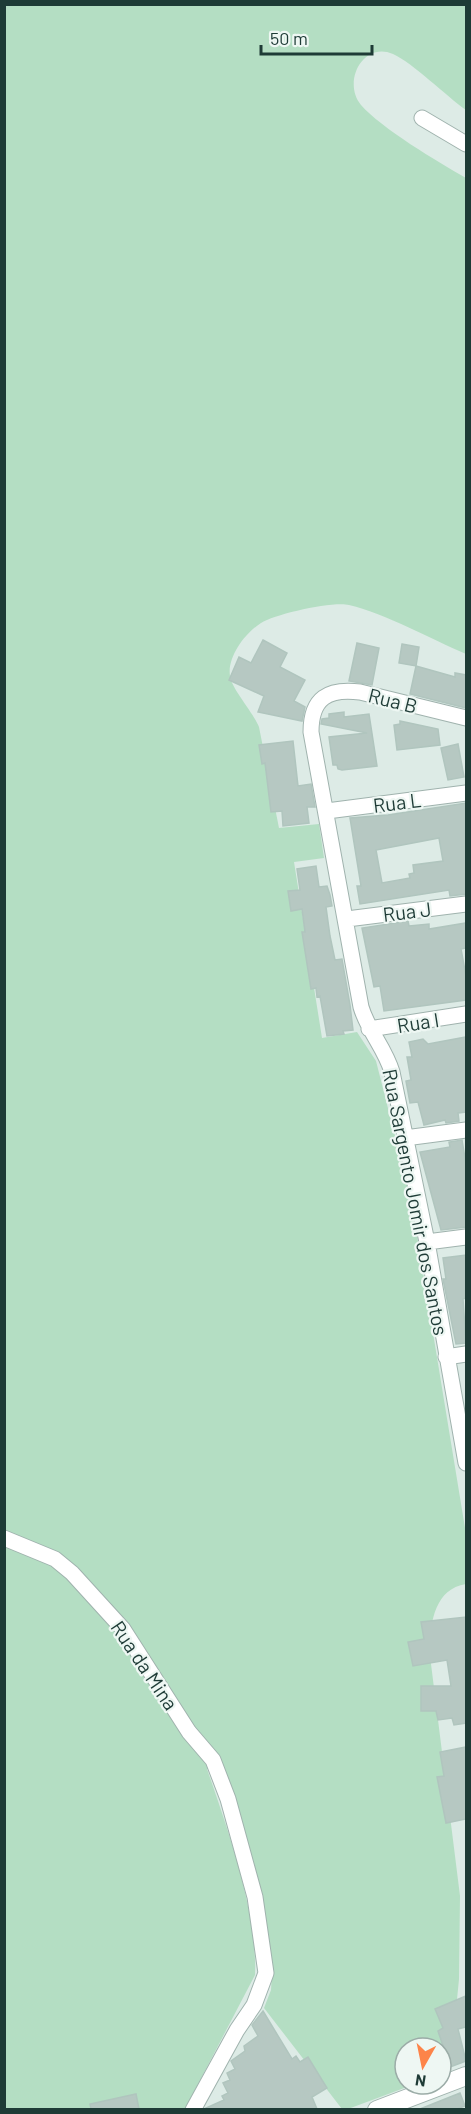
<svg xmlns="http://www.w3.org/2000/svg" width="471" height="2114" font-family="Barlow,sans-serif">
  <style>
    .green { fill: #b4dec3 }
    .building { fill: #b6c8c2; stroke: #b0c5be; stroke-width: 1.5; fill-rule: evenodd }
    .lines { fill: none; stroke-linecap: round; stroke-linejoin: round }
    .minor-casing { stroke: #a0b3ae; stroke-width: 17 }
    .tertiary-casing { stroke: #a0b3ae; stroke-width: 20 }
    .minor { stroke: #fff; stroke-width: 15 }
    .tertiary { stroke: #fff; stroke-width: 18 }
    .labels { text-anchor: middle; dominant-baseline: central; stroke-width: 4.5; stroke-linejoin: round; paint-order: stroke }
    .street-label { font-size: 20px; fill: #1e3b36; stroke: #eef7f3 }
  </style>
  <rect width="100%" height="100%" fill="#ddebe6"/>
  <path class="green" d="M5,5H466V110C446,96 413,63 393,54C363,41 342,82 361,105C381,128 438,162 466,178V654C431,639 386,614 349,605C333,601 275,614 261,623C245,633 227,657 230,676C231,688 253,712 259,727L279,828L319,824L324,858L294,862L322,1038L357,1032L376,1061L411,1199L466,1534V1584C435,1589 431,1621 429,1648L460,1896L459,1979L451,2061L448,2068L441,2072V2048H405V2084H415L348,2109H342L264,2008L271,1990L272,1972L220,1766L207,1769C227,1827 258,1914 255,1975L185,2109L5,2110Z"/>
  <path class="building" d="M263,640L287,653L280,667L305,680L294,701L305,707L302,721L258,712L264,696L229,680L239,657L251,663Z
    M357,643L379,648L372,685L349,681Z
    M402,644L419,647L416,666L399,663Z
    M416,666L455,677V673L466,675V708L410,694Z
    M344,712V717L369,714L377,766L342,770L338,769L337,765H333L329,737L367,733L321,724L322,719L329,718V714Z
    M400,721L438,729L440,745L397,750L394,725L400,724Z
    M293,741L298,786L311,784L315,807H307L309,823L283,826L282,811L271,812L265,763L262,764L259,745Z
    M458,744L464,777L448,780L441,748Z
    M466,803V894L450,896L449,890L360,904L357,886H361L350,818L388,815ZM439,838L443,861L413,865L414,873L409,874L410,878L382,883L376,850Z
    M316,866L319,887L327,886L330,895L332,906L326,907L330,936L335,960L342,959L350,1005L353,1030L343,1031L344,1034L327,1036L320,996L317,997L316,988L311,989L302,932H305L302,909L291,911L288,891L300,890L297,869Z
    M408,921L409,926L429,924V929L466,923V948L461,949L466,976V1000L384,1011L380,986L374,987L362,928Z
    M466,1037V1112L458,1113L459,1121L446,1123L445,1120L424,1125L418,1102L410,1103L406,1081L411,1080L407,1057H412L409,1042L423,1039L428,1044Z
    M462,1140L466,1164V1227L441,1230L420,1152L450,1147L449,1142Z
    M466,1255V1298L463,1299L466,1343L456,1344L443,1279H446L443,1258Z
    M466,1617V1723L454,1725L452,1718L438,1720L436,1711H421V1686H451L447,1660L413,1666L408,1642L424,1639L421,1622Z
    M466,1747V1819L446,1823L437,1777L444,1776L440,1752Z
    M466,1996V2027L458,2029L466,2061L450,2067L438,2031L443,2028L435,2009Z
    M263,2011L292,2059L296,2056L300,2062L308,2057L327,2088L312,2097L317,2109H204L224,2100L222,2096L228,2093L223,2083L230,2080L227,2073L235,2069L231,2061L245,2051L244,2046L258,2036L252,2025Z
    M460,2093L465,2106L457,2109H420Z
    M136,2094L139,2109H91L90,2104Z"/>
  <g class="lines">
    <g class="minor-casing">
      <path id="minor" d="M422,118L466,144
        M466,718L360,692C328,688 311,698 311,732L361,1007C368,1031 385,1048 392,1072L427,1242L466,1463
        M327,811L466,793
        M347,919L466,904
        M369,1029L466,1014
        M405,1138L466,1130
        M427,1242L466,1237
        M446,1357L466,1354
        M4,1538L55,1559L72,1573L123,1629L189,1732L213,1760L228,1799L255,1897L266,1973L254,2005L237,2030L193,2110"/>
    </g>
    <g class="tertiary-casing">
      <path id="tertiary" d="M377,2110L466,2076"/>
    </g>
    <use href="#minor" class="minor"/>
    <use href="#tertiary" class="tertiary"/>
  </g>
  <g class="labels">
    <g class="street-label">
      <text transform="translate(393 700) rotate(14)">Rua B</text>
      <text transform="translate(397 802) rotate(-7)">Rua L</text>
      <text transform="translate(407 911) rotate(-7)">Rua J</text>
      <text transform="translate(418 1022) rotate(-9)">Rua I</text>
      <text transform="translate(416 1202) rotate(79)">Rua Sargento Jomir dos Santos</text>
      <text transform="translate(145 1665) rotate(56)">Rua da Mina</text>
    </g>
  </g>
  <rect width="471" height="2114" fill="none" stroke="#1e3b36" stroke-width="12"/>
  <g transform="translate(423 2066) rotate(189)"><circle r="28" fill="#eef7f3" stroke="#9baca7" stroke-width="1.5"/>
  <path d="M0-4.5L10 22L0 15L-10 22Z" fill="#fd8449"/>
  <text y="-9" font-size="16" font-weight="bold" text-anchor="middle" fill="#1e3b36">N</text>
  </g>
  <path d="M261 45v9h111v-9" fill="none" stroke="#1e3b36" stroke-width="3"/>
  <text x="270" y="45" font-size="18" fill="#1e3b36" stroke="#eef7f3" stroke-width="4.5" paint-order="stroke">50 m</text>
</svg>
